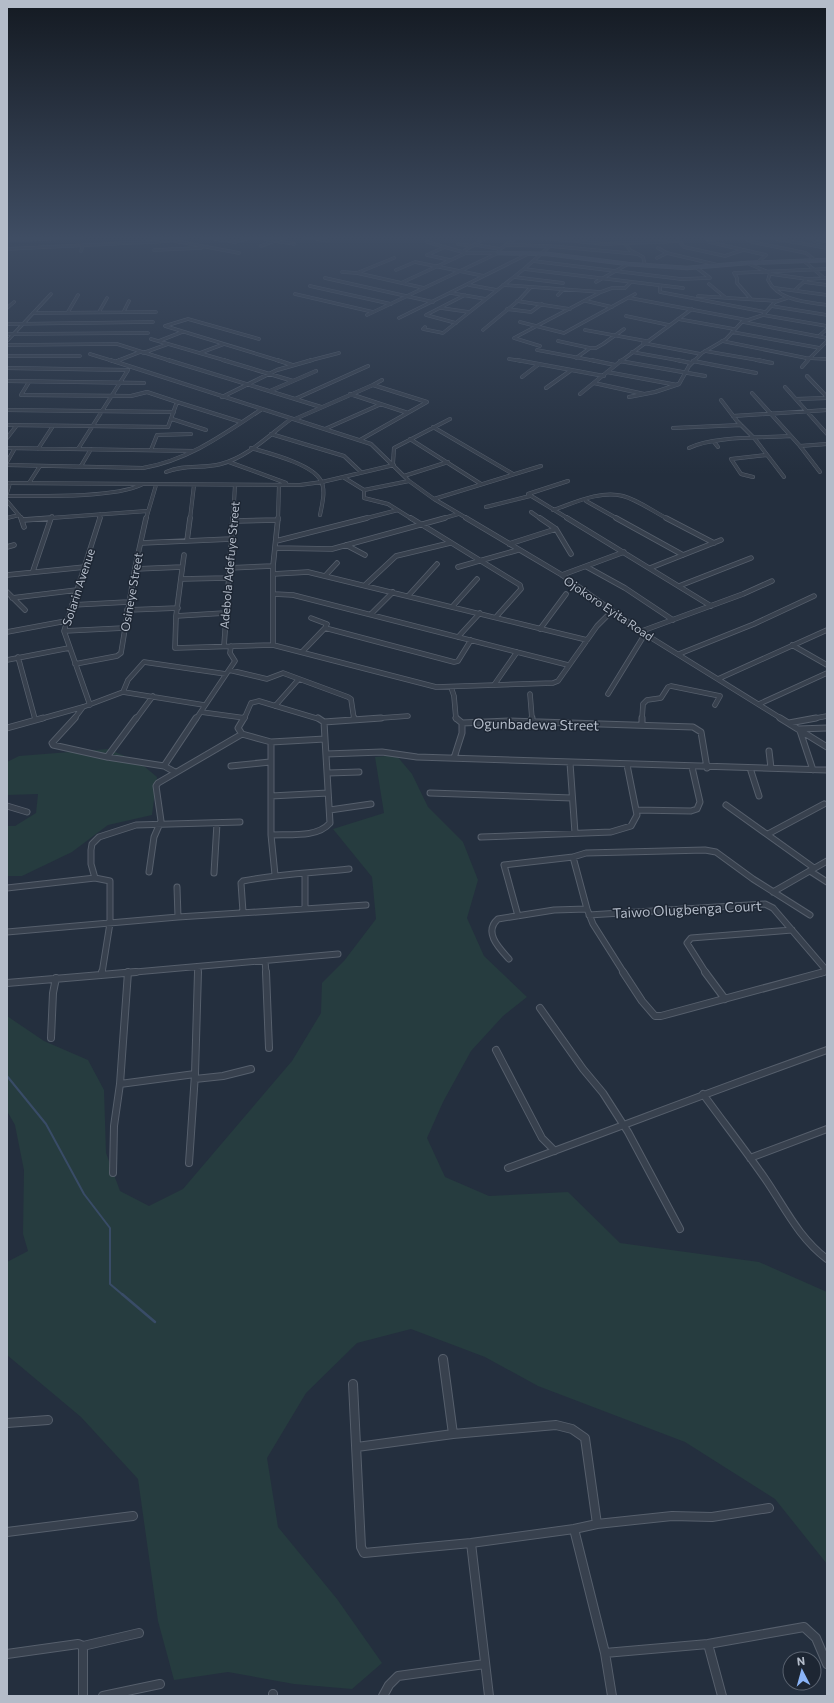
<svg xmlns="http://www.w3.org/2000/svg" width="834" height="1703" font-family="Commissioner,sans-serif">
  <style>
    .green { fill: #263c3f }
    .lines { fill: none; stroke-linecap: round; stroke-linejoin: round }
    .stream-far1 { stroke: #394c67; stroke-width: 2 }
    .stream { stroke: #394c67; stroke-width: 2.5 }
    .street-far5-casing { stroke: #565f6c; stroke-width: 3.5 }
    .street-far4-casing { stroke: #565f6c; stroke-width: 4 }
    .street-far3-casing { stroke: #565f6c; stroke-width: 5.5 }
    .street-far2-casing { stroke: #565f6c; stroke-width: 7 }
    .street-far1-casing { stroke: #565f6c; stroke-width: 8 }
    .street-casing { stroke: #565f6c; stroke-width: 10 }
    .secondary-casing { stroke: #565f6c; stroke-width: 4.5 }
    .street-far5 { stroke: #38414e; stroke-width: 2.5 }
    .street-far4 { stroke: #38414e; stroke-width: 3 }
    .street-far3 { stroke: #38414e; stroke-width: 4 }
    .street-far2 { stroke: #38414e; stroke-width: 5 }
    .street-far1 { stroke: #38414e; stroke-width: 6 }
    .street { stroke: #38414e; stroke-width: 8 }
    .secondary { stroke: #465061; stroke-width: 3.5 }
    .labels { text-anchor: middle; dominant-baseline: central; stroke-width: 3; stroke-linejoin: round; paint-order: stroke }
    .far-street-label { font-size: 12px; fill: #b4bcc9; stroke: #1d2633 }
    .street-label { font-size: 14px; fill: #b4bcc9; stroke: #1d2633 }
  </style>
  <rect width="100%" height="100%" fill="#242f3e"/>
  <path class="green" d="M108,749L139,762L157,777L152,815L108,825L72,852L22,876H7V826H15L36,813L38,794L7,795V762L19,756Z
    M396,755L412,774L428,807L463,842L478,880L467,918L484,956L527,997L503,1016L471,1051L443,1102L427,1138L445,1177L489,1196L568,1192L620,1243L759,1262L827,1292V1564L775,1499L685,1442L538,1386L485,1357L411,1329L357,1343L306,1393L267,1458L278,1527L337,1599L382,1663L352,1689L294,1684L228,1672L174,1680L158,1621L138,1479L81,1417L7,1355V1262L28,1251L23,1234L24,1170L15,1125L7,1111V1016L44,1041L88,1060L104,1090L106,1153L120,1191L149,1206L183,1189L292,1061L321,1013L322,983L344,961L376,919L372,877L333,829L384,813L375,757Z"/>
  <g class="lines">
    <path class="stream-far1" d="M7,1076L46,1124L84,1194L110,1228V1284L123,1295"/>
    <path class="stream" d="M122,1294L155,1322"/>
    <g class="street-far5-casing">
      <path id="street-far5" d="M152,237L167,240
        M203,237L235,242L252,237
        M253,237L294,244
        M306,237L328,241
        M487,237L556,239L604,244L680,241
        M676,237L684,247L725,256L743,250
        M807,237L817,242L827,241
        M706,239L771,238L827,248
        M746,239L752,242L806,253L816,261
        M175,241L239,253
        M427,242L466,253H495
        M709,242L766,255L758,262
        M625,243L630,250L643,257L645,265
        M458,244L473,246
        M476,245L500,249
        M507,245L550,246L638,254
        M261,246L285,237
        M445,247L427,255L450,260
        M658,248L667,253L718,265
        M7,249L169,241L185,237
        M154,250L201,248
        M81,251L83,245
        M462,252L487,237
        M657,258L667,253
        M533,261L681,279L710,278L697,268
        M804,261L824,278
        M747,263L770,273L768,280C778,301 807,302 827,305
        M524,269L683,288
        M396,270L415,262L484,276
        M342,272L357,273L424,288
        M357,273L394,258
        M771,274L807,279L796,289
        M514,277L563,283
        M325,278L433,302
        M807,279L826,278
        M596,282L628,264
        M804,282L827,285
        M401,283L466,253
        M709,284L726,298
        M469,285L497,290
        M503,285L601,292
        M310,286L391,304
        M660,286V292L765,312
        M775,288L827,295
        M451,293L486,299
        M295,294L373,312
        M558,295L564,289
        M698,296L776,301
        M630,298L747,320
        M751,299L737,283V278L734,273L827,269
        M517,301L570,309
        M586,301L612,307
        M771,306L827,315
        M7,308L14,302
        M441,308L469,312
        M507,309L531,312L542,304
        M124,311L129,301
        M68,312L78,295
        M99,312L107,298
        M33,313L156,312
        M367,315L498,253L500,249L516,238
        M763,315L827,326
        M626,316L669,325
        M399,318L530,253
        M678,319L734,329
        M520,322L564,333L635,294
        M743,322L827,338
        M456,323L426,315L465,295
        M7,324L153,322
        M425,327L423,329L443,333L524,269L550,246
        M483,330L519,300L531,287
        M585,330L646,341
        M732,332L820,348
        M7,334L148,333
        M819,336L827,329
        M151,339L227,361
        M259,339L188,319L165,326L280,361
        M7,341L51,294
        M159,341L182,332
        M558,341L590,348
        M722,341L806,358L827,359
        M643,343L701,354
        M7,345L117,344L171,361
        M540,346L514,338L601,292L612,288H625L631,282
        M537,350L596,361
        M705,351L763,361
        M632,352L682,361
        M143,353L168,344
        M200,353L224,344
        M90,354L113,361
        M7,356H80
        M576,358L590,348H596L603,344L624,329
        M509,359L522,361
        M117,361L140,352
        M308,361L339,353
        M620,361H622
        M621,361L692,309
        M693,361H695
        M694,361L702,353L726,339L742,322L763,315L775,302L787,298
        M807,361L827,341"/>
    </g>
    <g class="street-far4-casing">
      <path id="street-far4" d="M110,360L371,444L409,481L434,499L468,519
        M168,360L321,407
        M223,360L293,381L316,371
        M277,360L292,365
        M517,360L604,376
        M591,360L615,365
        M677,360L691,363
        M757,360L772,363
        M620,361L705,376
        M693,361L756,373
        M116,362L120,360
        M802,367L808,360
        M7,368L127,370
        M607,372L677,385
        M807,376L827,397
        M522,377L539,364
        M7,381L144,383
        M594,383L644,394
        M373,385L382,380
        M785,387L827,434
        M546,388L570,371
        M270,391L293,381
        M752,393L800,446L820,472
        M350,394L408,413
        M580,394L622,360
        M222,397L277,370L312,360
        M629,397L655,392L679,384L689,366L695,360
        M295,399L368,366
        M796,399L827,398
        M721,400L737,421L755,439L784,477
        M177,402L241,422
        M7,410L174,412
        M733,416L827,410
        M172,419L206,430
        M295,419L373,385L427,402L360,440
        M7,425L168,427L177,402L147,392L131,396L21,395L29,382
        M433,427L513,474
        M673,428L741,425
        M325,429L379,405
        M271,434L344,456L361,472
        M7,438L17,425
        M410,439L481,484
        M714,442L718,447
        M800,446L827,444
        M7,448L194,451
        M251,448C268,453 313,464 321,481C326,490 322,505 320,515
        M689,448C712,436 763,438 790,436
        M38,449L53,426
        M78,449L128,370
        M151,450L157,435L191,434
        M7,462L15,448
        M229,462L286,483
        M393,463L394,448L450,419
        M7,465L143,468C189,460 224,434 262,409
        M81,466L91,449
        M166,472C184,464 203,469 221,464C248,457 269,435 291,419
        M404,476L448,462
        M343,477L364,490L409,481
        M753,477L741,474L731,459L767,455
        M7,483L300,485L322,482L394,465
        M29,483L40,466
        M364,490V498L388,504L412,519
        M7,493L10,483
        M528,494L569,519
        M528,494L568,481
        M7,496C40,496 113,498 141,485
        M434,499L541,466
        M7,501L22,519
        M586,501L618,519
        M486,507L530,496
        M553,510C574,503 600,490 623,496C638,500 654,512 668,519
        M531,512L541,519
        M7,518L19,515
        M37,519L147,511
        M51,519L52,516
        M99,519L101,514
        M146,519L156,485
        M190,519L194,485
        M233,519L235,485
        M278,519L279,485
        M363,519L398,510
        M441,519L458,514"/>
    </g>
    <g class="street-far3-casing">
      <path id="street-far3" d="M21,518L24,527
        M411,518L520,585L521,589L496,617
        M466,518L562,575L645,634L782,719
        M567,518L711,606
        M616,518L683,555
        M666,518L714,543
        M23,520L51,518
        M234,521L278,520
        M556,529L571,554
        M187,541L190,518
        M276,541L367,518
        M141,543L231,539
        M509,544L556,529L540,518
        M346,545L365,555
        M7,547L14,545
        M275,548L332,549L445,518
        M184,555L176,616L175,648L273,645L436,687L553,683L558,681L597,626L612,611
        M458,567L518,550
        M587,567L625,588L673,620
        M228,568L273,566
        M650,568L721,540
        M135,569L182,567
        M33,571L51,518
        M273,574L308,572L587,640
        M7,575L85,567
        M562,575L624,552
        M325,576L337,563
        M181,579L227,578
        M365,585L396,556L450,543
        M679,586L751,558
        M7,592L25,610
        M274,594L293,595L568,665
        M408,596L437,564
        M12,598L77,590
        M72,605L128,602
        M452,607L477,579
        M127,610L178,608
        M371,614L393,592
        M176,616L225,613
        M311,618L327,624L325,628
        M540,629L566,594
        M64,631L124,628
        M642,631L743,594L772,581
        M7,632L66,621
        M458,637L480,613
        M273,645V566L278,518
        M792,645L827,665
        M224,646L233,518
        M302,652L325,628L454,662L458,661L471,640
        M679,654L754,624L814,596
        M18,657L35,719
        M7,660L69,648
        M75,664L117,656L121,653L135,568L146,518
        M229,670L267,679L283,673L348,697L351,699L354,719
        M718,679L827,630
        M494,685L517,652
        M451,687L454,696L456,719
        M123,692L128,680L144,662L226,674
        M530,694L532,719
        M608,694L645,634
        M759,704L827,673
        M90,705L64,631L100,518
        M275,706L298,680
        M201,712L245,718
        M40,719L83,707L123,692L204,705
        M74,719L83,707
        M136,719L153,696
        M196,719L235,661L230,653L231,646
        M244,719L251,703L259,701L319,719
        M367,719L408,716
        M642,719L643,704L647,700L661,698L668,687L671,686L720,696L715,705
        M811,719L827,716"/>
    </g>
    <g class="street-far2-casing">
      <path id="street-far2" d="M75,718L52,743L53,745L107,757L164,766L175,772
        M244,718L238,728L242,734L271,742V835L275,875
        M318,718L324,722L381,718
        M354,718V720
        M456,718L462,723L509,721L693,727L701,732L707,768
        M532,718V722
        M780,718L827,747
        M789,723L816,718
        M642,725V718
        M7,728L43,718
        M798,729L827,728
        M800,731L813,770
        M271,742L325,739
        M769,751L771,768
        M326,754L382,752L417,757L827,770
        M107,757L136,718
        M454,758L462,733V723
        M570,763L575,833
        M164,766L196,718
        M231,766L270,762
        M750,768L759,796
        M328,773L359,772
        M430,793L572,798
        M271,796L328,793
        M726,805L814,868
        M7,806L27,812
        M330,810L371,804
        M636,810L691,811L697,809L700,802L692,767
        M768,834L824,804
        M271,835C290,834 317,838 330,823L324,722
        M481,837L611,832L631,826L637,815L627,765
        M573,857L587,909L593,924L624,973
        M810,871L827,882
        M149,872L154,837L161,821L156,786L158,783L242,734
        M214,873L217,823
        M305,874V909
        M95,878L91,864V850L92,844L99,837L136,825L240,822
        M177,887L178,917
        M7,888L95,878L110,881V923L102,973
        M773,892L827,861
        M243,912L241,883L243,881C278,874 313,873 349,869
        M589,915L765,904L773,908L827,971
        M518,916L504,865L573,857L586,853L705,850L716,852L753,879L810,915
        M7,932L178,917L366,905
        M509,959C499,948 483,932 498,919L554,910L587,909
        M265,961L266,973
        M124,973L338,954
        M198,973V967
        M706,973L687,943L691,938L792,930
        M821,973L827,971"/>
    </g>
    <g class="street-far1-casing">
      <path id="street-far1" d="M266,972L269,1048
        M623,972L642,1001L655,1016H661L824,972
        M705,972L725,999
        M102,974V972
        M7,983L136,972
        M540,1008L583,1069L603,1093L628,1132L680,1229
        M51,1038L53,993L56,978
        M496,1050L542,1138L555,1151
        M195,1079L223,1076L251,1069
        M120,1084L195,1074L198,972
        M703,1094C724,1123 746,1151 766,1180C785,1208 799,1238 827,1259
        M750,1158L827,1129
        M189,1163L195,1074
        M508,1168C615,1129 720,1088 827,1050
        M113,1173L114,1126L120,1084L128,972"/>
    </g>
    <g class="street-casing">
      <path id="street" d="M443,1359L453,1434
        M353,1384L361,1547L364,1553L471,1543L574,1529L597,1524L672,1516L712,1517L769,1508
        M7,1423L48,1420
        M357,1447L453,1434L556,1425L572,1429L585,1438L597,1524
        M574,1529L605,1653L612,1696
        M7,1532L133,1516
        M471,1543L489,1696
        M708,1644L722,1696
        M83,1646V1696
        M605,1653L708,1644L804,1627L816,1638L827,1664
        M7,1654L78,1644L83,1646L139,1633
        M273,1694V1696
        M103,1696L160,1684
        M383,1696L389,1685L398,1676L485,1664"/>
    </g>
    <g class="secondary-casing">
      <path id="secondary" d="M7,240L81,237
        M498,253L548,254L628,264L687,268L747,263L827,260"/>
    </g>
    <use href="#street-far5" class="street-far5"/>
    <use href="#street-far4" class="street-far4"/>
    <use href="#street-far3" class="street-far3"/>
    <use href="#street-far2" class="street-far2"/>
    <use href="#street-far1" class="street-far1"/>
    <use href="#street" class="street"/>
    <use href="#secondary" class="secondary"/>
  </g>
  <linearGradient id="sky" x2="0" y2="1"><stop stop-color="#141a22"/><stop offset="0.5" stop-color="#3f4d63"/><stop offset="1" stop-color="#3f4d63" stop-opacity="0"/></linearGradient>
  <rect width="834" height="475" fill="url(#sky)"/>
  <g class="labels">
    <g class="far-street-label">
      <text transform="translate(229 565) rotate(-85)">Adebola Adefuye Street</text>
      <text transform="translate(78 587) rotate(-72)">Solarin Avenue</text>
      <text transform="translate(131 592) rotate(-80)">Osineye Street</text>
      <text transform="translate(609 608) rotate(34)">Ojokoro Eyita Road</text>
    </g>
    <g class="street-label">
      <text transform="translate(536 724) rotate(1)">Ogunbadewa Street</text>
      <text transform="translate(687 909) rotate(-3)">Taiwo Olugbenga Court</text>
    </g>
  </g>
  <rect width="834" height="1703" fill="none" stroke="#b4bcc9" stroke-width="16"/>
  <g transform="translate(802 1671) rotate(354)"><circle r="19" fill="#1d2633" stroke="#59626f"/>
  <path d="M0-3L7 15L0 10L-7 15Z" fill="#8ab4f8"/>
  <text y="-6" font-size="11" font-weight="bold" text-anchor="middle" fill="#b4bcc9">N</text>
  </g>
</svg>
